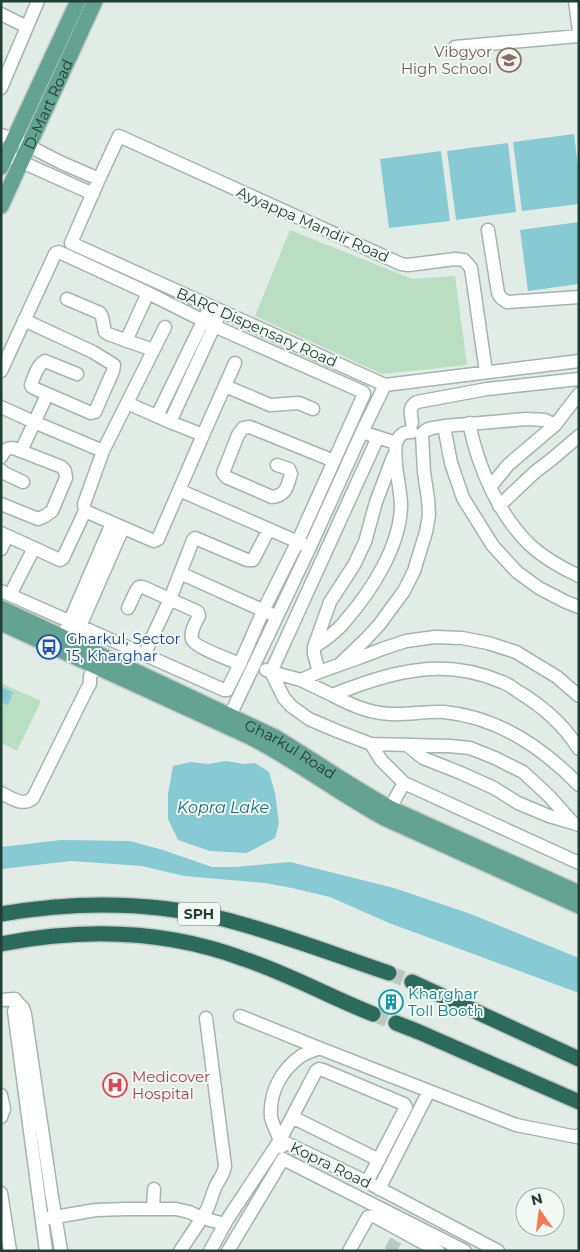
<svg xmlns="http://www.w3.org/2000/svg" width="580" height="1252" font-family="Montserrat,sans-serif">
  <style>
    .green { fill: #badec2 }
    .water { fill: #88cad3 }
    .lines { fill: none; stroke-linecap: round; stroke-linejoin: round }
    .minor-tunnel { stroke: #bbc9c3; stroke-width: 12; stroke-dasharray: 12 6; stroke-linecap: butt }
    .highway-tunnel { stroke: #bbc9c3; stroke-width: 15; stroke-dasharray: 15 8; stroke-linecap: butt }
    .minor-casing { stroke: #a4b4ae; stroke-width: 15 }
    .major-casing { stroke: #c1c9c6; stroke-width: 18 }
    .highway-casing { stroke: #c1c9c6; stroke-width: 18 }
    .minor { stroke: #fff; stroke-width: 12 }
    .major { stroke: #64a391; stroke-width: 15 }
    .highway { stroke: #2c6b5c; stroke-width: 15 }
    .labels { text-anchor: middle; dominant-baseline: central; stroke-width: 4; stroke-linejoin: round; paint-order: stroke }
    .shield { fill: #f2f9f5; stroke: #60766f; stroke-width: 1 }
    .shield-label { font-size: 14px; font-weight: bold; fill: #213e35 }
    .education-label { font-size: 15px; fill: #785e54; stroke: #f2f9f5; text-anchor: end }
    .street-label { font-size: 15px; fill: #213e35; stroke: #f2f9f5 }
    .transit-label { font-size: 15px; fill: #164399; stroke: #f2f9f5; text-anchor: start }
    .culture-label { font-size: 15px; fill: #0d838f; stroke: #f2f9f5; text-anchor: start }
    .health-label { font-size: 15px; fill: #be3a42; stroke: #f2f9f5; text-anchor: start }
    .water-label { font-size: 16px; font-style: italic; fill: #196f7c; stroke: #f2f9f5 }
  </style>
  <rect width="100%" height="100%" fill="#e1ece7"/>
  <path class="green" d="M290,230L412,279L455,276L467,365L382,374L255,316Z
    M1,683L41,701L17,751L1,743Z"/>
  <path class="water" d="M574,134L579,175V204L522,211L513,142Z
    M508,143L516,212L456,220L447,151Z
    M441,151L450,221L389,228L380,159Z
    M579,222V284L528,291L520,230Z
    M1,687L13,692L8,705L1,702Z
    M226,761L244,764L255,763L269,772L275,793L279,823L275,838L247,853L210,851L178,840L168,819V794L173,766L191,762L208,764Z
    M61,840L130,841L163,850L212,867H235L290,862L394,888L468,913L579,958V993L389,923L330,897L292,888L265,883L184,876L142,866L71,861L1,869V847Z"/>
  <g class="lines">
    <path class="minor-tunnel" d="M390,1251L400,1233"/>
    <path class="highway-tunnel" d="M389,973L412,982
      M373,1014L396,1023"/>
    <g class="minor-casing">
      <path id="minor" d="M575,1L579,31
        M1,14L27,27
        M455,47L579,36
        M1,88L38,1
        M1,135L15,139L62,163L99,179
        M13,158L93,194
        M488,230L498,293L501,298L507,302L579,297
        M67,299L100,313L102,317L105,332L108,334L153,350
        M24,320L93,352L114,365L113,371L95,412L91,413L38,390L32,387L31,385C34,377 37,365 45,361L77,374
        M126,341L148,293
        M1,371L55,254L56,253L59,252L148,293L214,326L363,392L364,394L298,541L263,611L240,664L227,690H224L1,591
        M486,372L471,268L464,260L455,259L408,265L401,264L119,136L99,179L71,243L385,385L579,361
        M225,386L270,405L299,403L313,409
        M127,403L170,422L203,435L158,539L154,541L85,511L84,504L103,451Z
        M127,403L165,327
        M1,407L34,422L103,451
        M157,416L207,313
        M170,422L217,320
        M412,423C411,413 408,407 417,402L487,389L579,379
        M469,423C478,467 498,514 530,545C544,558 562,568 579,576
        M444,426L527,419L545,420L555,425L579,394
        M203,435L235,363
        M396,443C400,434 403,432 412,432
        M21,451L47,395
        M1,457C4,451 6,448 13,448L62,467L65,471L66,478L52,511L45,516L38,519L1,504
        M277,465L289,469L291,474C287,486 287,495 272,497L226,477L223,473L238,435L243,428L250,427L334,461
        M1,470L4,473L23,482
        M491,486L508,465L555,425
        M179,490L305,545
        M499,506L535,472L552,459L579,436
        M1,533L34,548L10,595
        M34,548L60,560L63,558L85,511
        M1,549L7,536
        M180,573L271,614
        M128,608L136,591L139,587H143L198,612L199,616C196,622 190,631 192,639C194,647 231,660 240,664
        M77,633L123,528
        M59,646L112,523
        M314,647L330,602L354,565L365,542L376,502L393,457
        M144,655L170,599L193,540L195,538L247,560H253L269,529
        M339,665L365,640L379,625L404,591L414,571L426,532L429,515L428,499L424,472L422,435C425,427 436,428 444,426L451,463L463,498L493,546L517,572L539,588L566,602L579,607
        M266,670L271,672L301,680L319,672L364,656L382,649L406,641L435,637L462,638L488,643L516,652L557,677L579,696
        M271,672L284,698L291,706L309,719L337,731L371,744L449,746L470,748L495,758L523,772L549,796L573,823L579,825
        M271,672L378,437
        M319,672L314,654V647C325,640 338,631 346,620C372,590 401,545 401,504C400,483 393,464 396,443L362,432
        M301,680L332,695C358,685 385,675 412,671C443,666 474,670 502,682C508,684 513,688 519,692C542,706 564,725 579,749
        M332,695C351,705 369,713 390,714C408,715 426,711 444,712C498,717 542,747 579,785
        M226,724L310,547L362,432L385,385
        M371,744L381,760L404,783L579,863
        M407,745L423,758L461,773L494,788L518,803L549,816L573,823
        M1,793C12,798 23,807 33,798L87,689L90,684V676L100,659
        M386,815L404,783
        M1,1000L15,999L18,1003L23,1008L25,1014L52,1197L61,1251
        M18,1003L14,1011L46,1251
        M240,1016L319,1048L516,1125L577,1137L579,1135
        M1,1095L4,1109L1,1117
        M280,1140L367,1182L498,1251
        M281,1147C280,1136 273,1127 271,1117C269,1093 281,1070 301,1056C306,1053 313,1051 319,1048
        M283,1159L465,1251
        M367,1182L406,1107L404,1104L323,1070L319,1069L316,1071L292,1117L379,1160
        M379,1189L429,1091
        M1,1193L10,1251
        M153,1209L154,1189
        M204,1215C211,1204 210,1199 215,1188C218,1180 224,1175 225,1166L206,1018
        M49,1218L96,1210L126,1209H176L189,1212L202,1218L180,1251
        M202,1218L225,1224
        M210,1251L227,1220L280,1140L292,1117
        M228,1251L283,1159
        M349,1251L368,1217L374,1216L438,1251"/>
    </g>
    <g class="major-casing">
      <g id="major">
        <path d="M1,167L78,1"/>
        <path id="s1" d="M1,206L95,1"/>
        <path id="s2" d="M1,608L275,737C313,760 350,786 390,808L579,893"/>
        <path d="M1,623L250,737C297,761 338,793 384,818L579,906"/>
      </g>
    </g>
    <g class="highway-casing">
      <path id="highway" d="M1,914C76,901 149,901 223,919C279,933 335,955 389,973
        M1,944C82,928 166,930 244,959C289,974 330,997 373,1014
        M412,982L579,1059
        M396,1023L419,1032L579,1102"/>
    </g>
    <use href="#minor" class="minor"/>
    <use href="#major" class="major"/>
    <use href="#highway" class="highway"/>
  </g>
  <defs>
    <g id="school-ring" transform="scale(1.25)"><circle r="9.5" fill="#f2f9f5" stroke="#8d6e63" stroke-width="1.5"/><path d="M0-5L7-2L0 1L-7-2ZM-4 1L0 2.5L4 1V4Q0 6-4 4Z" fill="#8d6e63"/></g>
    <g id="bus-ring" transform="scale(1.25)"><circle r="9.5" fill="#f2f9f5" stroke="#1a4fb4" stroke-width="1.5"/><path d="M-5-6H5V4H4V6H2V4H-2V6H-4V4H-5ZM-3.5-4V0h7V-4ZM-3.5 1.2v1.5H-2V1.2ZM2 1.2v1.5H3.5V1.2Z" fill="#1a4fb4"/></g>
    <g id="building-ring" transform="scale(1.25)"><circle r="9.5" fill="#f2f9f5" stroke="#0f9aa8" stroke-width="1.5"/><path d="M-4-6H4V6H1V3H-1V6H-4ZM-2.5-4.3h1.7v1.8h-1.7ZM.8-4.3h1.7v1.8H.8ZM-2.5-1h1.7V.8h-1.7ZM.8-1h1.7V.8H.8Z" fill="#0f9aa8"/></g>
    <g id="hospital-ring" transform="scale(1.25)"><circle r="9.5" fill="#f2f9f5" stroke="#e0444e" stroke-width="1.5"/><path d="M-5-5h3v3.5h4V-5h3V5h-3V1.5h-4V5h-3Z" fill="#e0444e"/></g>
  </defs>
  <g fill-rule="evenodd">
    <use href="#school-ring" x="509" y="60"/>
    <use href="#bus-ring" x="49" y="647"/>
    <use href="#building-ring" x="391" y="1002"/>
    <use href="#hospital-ring" x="115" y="1085"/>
  </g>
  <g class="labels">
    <rect class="shield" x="178" y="902.5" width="42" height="23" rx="4"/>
    <g class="shield-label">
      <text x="199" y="914">SPH</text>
    </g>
    <g class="education-label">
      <text x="492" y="51">Vibgyor<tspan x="492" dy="17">High School</tspan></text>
    </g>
    <g class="street-label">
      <text stroke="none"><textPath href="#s1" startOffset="112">D-Mart Road</textPath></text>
      <text transform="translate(313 224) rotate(24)">Ayyappa Mandir Road</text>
      <text transform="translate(257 327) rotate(24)">BARC Dispensary Road</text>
      <text stroke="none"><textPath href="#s2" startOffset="322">Gharkul Road</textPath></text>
      <text transform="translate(331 1165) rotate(26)">Kopra Road</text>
    </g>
    <g class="transit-label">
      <text x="66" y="638">Gharkul, Sector<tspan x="66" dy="17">15, Kharghar</tspan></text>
    </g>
    <g class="culture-label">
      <text x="408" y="993">Kharghar<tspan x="408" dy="17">Toll Booth</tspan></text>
    </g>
    <g class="health-label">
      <text x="132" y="1076">Medicover<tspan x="132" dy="17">Hospital</tspan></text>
    </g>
    <g class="water-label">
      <text x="223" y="807">Kopra Lake</text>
    </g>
  </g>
  <rect width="580" height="1252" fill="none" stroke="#213e35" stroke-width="5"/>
  <g transform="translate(540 1212) rotate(346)"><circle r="24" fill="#f2f9f5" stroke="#9eaea8"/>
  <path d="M0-4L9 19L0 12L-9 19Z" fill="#f67755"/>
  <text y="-8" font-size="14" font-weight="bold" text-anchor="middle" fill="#213e35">N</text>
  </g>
</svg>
